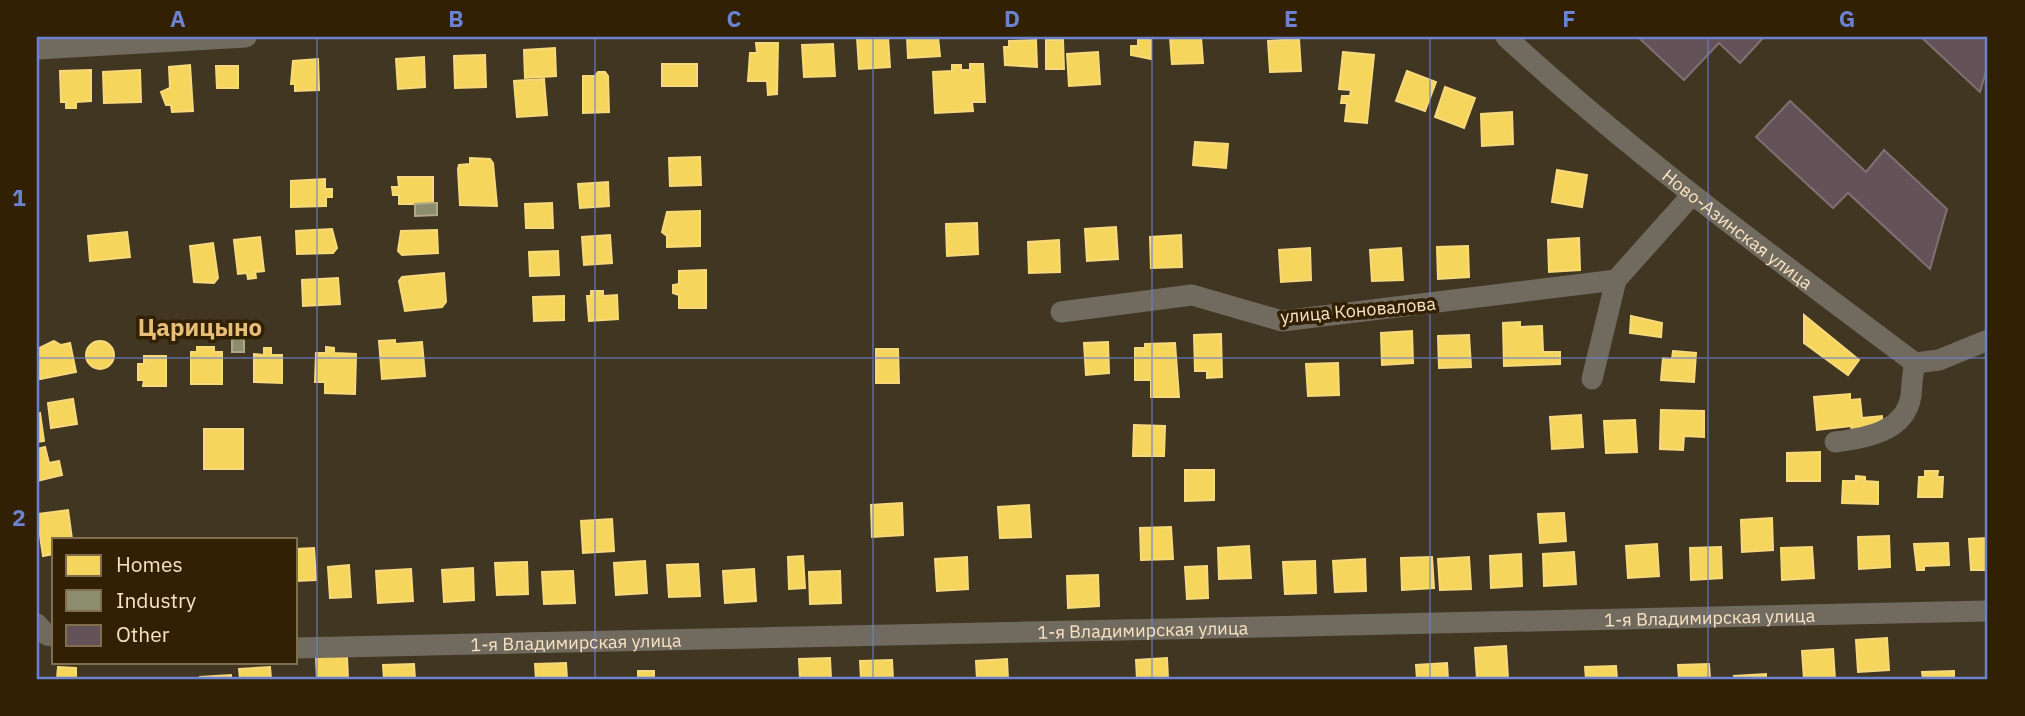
<svg xmlns="http://www.w3.org/2000/svg" width="2025" height="716" font-family="'IBM Plex Sans',sans-serif">
  <style>
    .homes { fill: #f6d55c; stroke: #f7d97b; stroke-width: 2 }
    .industry { fill: #8c8c6e; stroke: #ada687; stroke-width: 2 }
    .building { fill: #635257; stroke: #7f7173; stroke-width: 2 }
    .lines { fill: none; stroke-linecap: round; stroke-linejoin: round }
    .street { stroke: #716a5f; stroke-width: 21 }
    .grid { fill: none; stroke: #6a82d0; stroke-width: 2; stroke-opacity: 0.55 }
    .labels { text-anchor: middle; dominant-baseline: central; stroke-width: 7; stroke-linejoin: round; paint-order: stroke }
    .street-label { font-size: 18px; fill: #f9e3c2; stroke: #312003 }
    .district-label { font-size: 24px; font-weight: bold; fill: #e9be79; stroke: #312003 }
    .neatline { fill: none; stroke: #6a82d0; stroke-width: 2.5 }
    .grid-label { font-size: 23px; text-anchor: middle; font-weight: bold; fill: #6a82d0 }
  </style>
  <rect width="100%" height="100%" fill="#413621"/>
  <path class="homes" d="M857,37H888L890,67L859,69Z
    M907,37H938L940,56L908,58Z
    M1170,37H1201L1203,63L1172,64Z
    M1138,39H1151V59L1131,55V46H1138Z
    M1299,39L1301,71L1270,72L1268,41Z
    M1036,40L1037,67L1005,65L1004,47H1009V41Z
    M1046,40H1063L1064,69H1046Z
    M756,43H778L777,94L768,95L767,81H748L750,53H757Z
    M833,44L835,76L804,77L802,45Z
    M555,48L556,76L525,78L524,50Z
    M1098,52L1100,84L1069,86L1067,54Z
    M1343,52L1374,55L1367,123L1345,121L1347,103H1341L1342,96H1350L1351,90L1339,89Z
    M485,55L486,87L455,88L454,56Z
    M424,57L425,87L398,89L396,59Z
    M318,59L319,90L295,91V84H291L293,61Z
    M662,64H697V86H662Z
    M970,64H983L985,102H972L973,111L935,113L933,72L952,71V65H961V70H970Z
    M190,65L193,111L172,112L171,105H166L161,92L170,88L169,67Z
    M216,66H238V88H217Z
    M91,70V101L76,102V108H66V102H61L60,71Z
    M140,70L141,102L104,103L103,72Z
    M1407,71L1436,82L1425,111L1396,101Z
    M598,72H605L608,76L609,112L583,113V76H595Z
    M544,79L547,115L517,117L514,81Z
    M1445,87L1475,98L1464,128L1435,117Z
    M1512,112L1513,144L1482,146L1481,114Z
    M1195,142L1228,144L1226,168L1193,165Z
    M700,157L701,185L670,186L669,158Z
    M470,158L490,159L493,163L497,206L460,205L458,169L459,165L470,164Z
    M1557,170L1587,175L1582,207L1552,202Z
    M398,177H433V204H399V195H393L392,187H399Z
    M325,179V189H332V197H326V206L291,207V181Z
    M608,182L609,206L580,208L578,184Z
    M552,203L553,228H526L525,204Z
    M700,211V246L667,247V236L662,232L667,212Z
    M977,223L978,254L947,256L946,224Z
    M1116,227L1118,259L1087,261L1085,229Z
    M332,229L337,248L333,253L297,254L296,231Z
    M437,230L438,253L402,255L398,251L401,231Z
    M127,232L130,257L90,261L88,236Z
    M610,235L612,263L584,265L582,237Z
    M1181,235L1182,267L1151,268L1150,237Z
    M260,237L264,271L255,272L256,278L248,279L247,273L238,274L234,240Z
    M1579,238L1580,270L1549,272L1548,240Z
    M1059,240L1060,272L1029,273L1028,242Z
    M213,243L218,278L214,283L194,282L190,246Z
    M1468,246L1469,277L1438,279L1437,247Z
    M1310,248L1311,280L1281,282L1279,250Z
    M1401,248L1403,280L1372,281L1370,250Z
    M558,251L559,275L530,276L529,252Z
    M706,270V308H679V295L673,293V285L679,284V271Z
    M444,273L446,302L442,307L405,311L399,281L402,277Z
    M338,278L340,304L303,306L302,280Z
    M591,291H603V296L617,295L618,319L589,321L587,296H591Z
    M564,296V320L534,321L533,297Z
    M1804,315L1859,360L1848,375L1804,343Z
    M1631,316L1662,323L1661,337L1630,333Z
    M1520,322V327L1542,326L1543,352H1560V364L1504,366L1503,323Z
    M1412,331L1413,363L1382,365L1381,333Z
    M1221,334L1222,377L1207,378V371H1195L1194,335Z
    M1469,335L1471,367L1439,368L1438,336Z
    M395,340V344L422,342L425,376L382,379L379,341Z
    M54,341L61,345L70,343L76,372L40,379L37,349Z
    M86 355a14 14 0 1 1 28 0a14 14 0 1 1-28 0Z
    M1108,342L1109,373L1086,375L1084,343Z
    M1175,343L1179,397H1151V380H1135V348H1145V344Z
    M197,347H214V352H222V384H191V352H197Z
    M326,347L334,348V353L356,354L355,394L325,393V382H315L316,353H326Z
    M264,348H271V355H282V383L254,382V354L264,355Z
    M876,349H898L899,383H876Z
    M1673,351L1696,353L1694,382L1661,380L1663,358L1672,359Z
    M144,356H166V386H143L144,380H138V364H144Z
    M1338,363L1339,395L1308,396L1306,364Z
    M1850,394V400L1860,399L1862,418L1882,416L1883,428L1852,431L1851,426L1817,430L1814,397Z
    M73,399L77,424L51,428L48,403Z
    M1661,410L1704,411V437L1684,436L1683,450L1660,449Z
    M40,413L44,441L37,442V414Z
    M1581,415L1583,447L1552,449L1550,417Z
    M1635,420L1637,452L1606,453L1604,421Z
    M1134,425L1165,426L1164,456H1133Z
    M204,429H243V469H204Z
    M45,447L49,463L59,461L62,475L37,481V449Z
    M1820,452V481H1787V453Z
    M1185,470H1214V500L1185,501Z
    M1925,471H1938L1937,477H1943L1942,497H1918L1919,477H1925Z
    M1856,476L1865,477V481L1878,482V504L1842,503L1843,481H1856Z
    M902,503L903,535L872,537L871,505Z
    M1029,505L1031,537L1000,538L998,507Z
    M68,510L72,539H54V554L43,556L37,514Z
    M1564,513L1566,541L1540,543L1538,514Z
    M1772,518L1773,550L1742,552L1741,520Z
    M612,519L614,551L583,553L581,521Z
    M1171,527L1173,559L1141,560L1140,528Z
    M1889,536L1890,567L1859,569L1858,537Z
    M1988,538V570H1971L1969,539Z
    M1948,543L1949,565L1924,566V570H1917L1914,544Z
    M1657,544L1659,576L1628,578L1626,546Z
    M1249,546L1251,578L1219,579L1218,548Z
    M1721,547L1722,578L1691,580L1690,548Z
    M1812,547L1814,578L1782,580L1781,548Z
    M314,548L316,580L296,581V549Z
    M1574,552L1576,584L1544,586L1543,554Z
    M1521,554L1522,586L1491,588L1490,556Z
    M803,556L805,588L789,589L788,557Z
    M967,557L968,589L937,591L935,559Z
    M1432,557L1434,588L1402,590L1401,558Z
    M1469,557L1471,589L1440,590L1438,559Z
    M1365,559L1366,591L1335,592L1333,561Z
    M645,561L647,593L616,595L614,563Z
    M1315,561L1316,593L1285,594L1283,562Z
    M527,562L528,594L497,595L495,563Z
    M698,564L700,596L669,597L667,565Z
    M349,565L351,597L330,598L328,567Z
    M1207,566L1208,598L1187,599L1185,567Z
    M473,568L474,600L444,602L442,570Z
    M411,569L413,601L378,603L376,571Z
    M754,569L756,601L725,603L723,571Z
    M573,571L575,603L544,604L542,572Z
    M840,571L841,603L810,604L809,572Z
    M1098,575L1099,606L1068,608L1067,576Z
    M1887,638L1889,670L1858,672L1856,640Z
    M1506,646L1508,678L1477,679L1475,648Z
    M1833,649L1835,679H1804L1802,651Z
    M347,656L348,679H317L316,657Z
    M830,658L831,679H800L799,659Z
    M1167,658L1168,679H1137L1136,660Z
    M1007,659L1008,679H977L976,661Z
    M892,660L893,679H861L860,661Z
    M566,663L567,679H536L535,664Z
    M1447,663L1448,679H1417L1416,665Z
    M414,664L415,679H384L383,665Z
    M1709,664L1710,679H1679L1678,665Z
    M1616,666L1617,679H1586L1585,667Z
    M58,667L76,668V679H57Z
    M270,667L271,679H240L239,669Z
    M638,671H654V679H638Z
    M1954,671V679H1923L1922,672Z
    M1766,674V679H1735L1734,676Z
    M231,675V679H200V677Z"/>
  <path class="industry" d="M433,203H437V215L415,216V204Z
    M232,326H244V352H232Z"/>
  <path class="building" d="M1638,37H1764L1740,63L1719,43L1684,80Z
    M1921,37H1988V64L1980,92Z
    M1790,101L1866,172L1884,150L1947,209L1930,269L1848,193L1833,208L1756,137Z"/>
  <g class="lines">
    <g class="street">
      <path id="s1" d="M1506,37C1635,156 1775,258 1915,363L1939,360L1988,340"/>
      <path d="M37,49L246,37"/>
      <path d="M1061,312L1192,295L1282,321L1616,280L1691,196"/>
      <path d="M1592,379L1616,280"/>
      <path d="M1835,442C1866,438 1905,432 1911,396C1912,385 1912,375 1915,363"/>
      <path d="M37,624L47,635L54,636"/>
      <path id="s2" d="M296,648L1988,611"/>
    </g>
  </g>
  <path class="grid" d="M317,37V679M595,37V679M873,37V679M1152,37V679M1430,37V679M1708,37V679M37,358H1988"/>
  <g class="labels">
    <g class="street-label">
      <text stroke="none"><textPath href="#s1" startOffset="301">Ново-Азинская улица</textPath></text>
      <text transform="translate(1358 310) rotate(-5)">улица Коновалова</text>
      <text stroke="none"><textPath href="#s2" startOffset="1414">1-я Владимирская улица</textPath></text>
      <text stroke="none"><textPath href="#s2" startOffset="847">1-я Владимирская улица</textPath></text>
      <text stroke="none"><textPath href="#s2" startOffset="280">1-я Владимирская улица</textPath></text>
    </g>
    <g class="district-label">
      <text x="200" y="327">Царицыно</text>
    </g>
  </g>
  <rect width="2025" height="716" fill="none" stroke="#312003" stroke-width="77"/>
  <rect x="52" y="538" width="245" height="126" fill="#312003" stroke="#816e4f" stroke-width="2"/>
  <rect x="66" y="555" width="35" height="21" fill="#f6d55c" stroke="#816e4f" stroke-width="2"/>
  <text x="116" y="572" font-size="21" fill="#f9e3c2">Homes</text>
  <rect x="66" y="590" width="35" height="21" fill="#8c8c6e" stroke="#816e4f" stroke-width="2"/>
  <text x="116" y="608" font-size="21" fill="#f9e3c2">Industry</text>
  <rect x="66" y="625" width="35" height="21" fill="#635257" stroke="#816e4f" stroke-width="2"/>
  <text x="116" y="642" font-size="21" fill="#f9e3c2">Other</text>
  <rect x="38" y="38" width="1948" height="640" class="neatline"/>
  <g class="grid-label">
    <text x="178" y="27">A</text>
    <text x="456" y="27">B</text>
    <text x="734" y="27">C</text>
    <text x="1012" y="27">D</text>
    <text x="1291" y="27">E</text>
    <text x="1569" y="27">F</text>
    <text x="1847" y="27">G</text>
    <text x="19" y="206">1</text>
    <text x="19" y="526">2</text>
  </g>
</svg>
